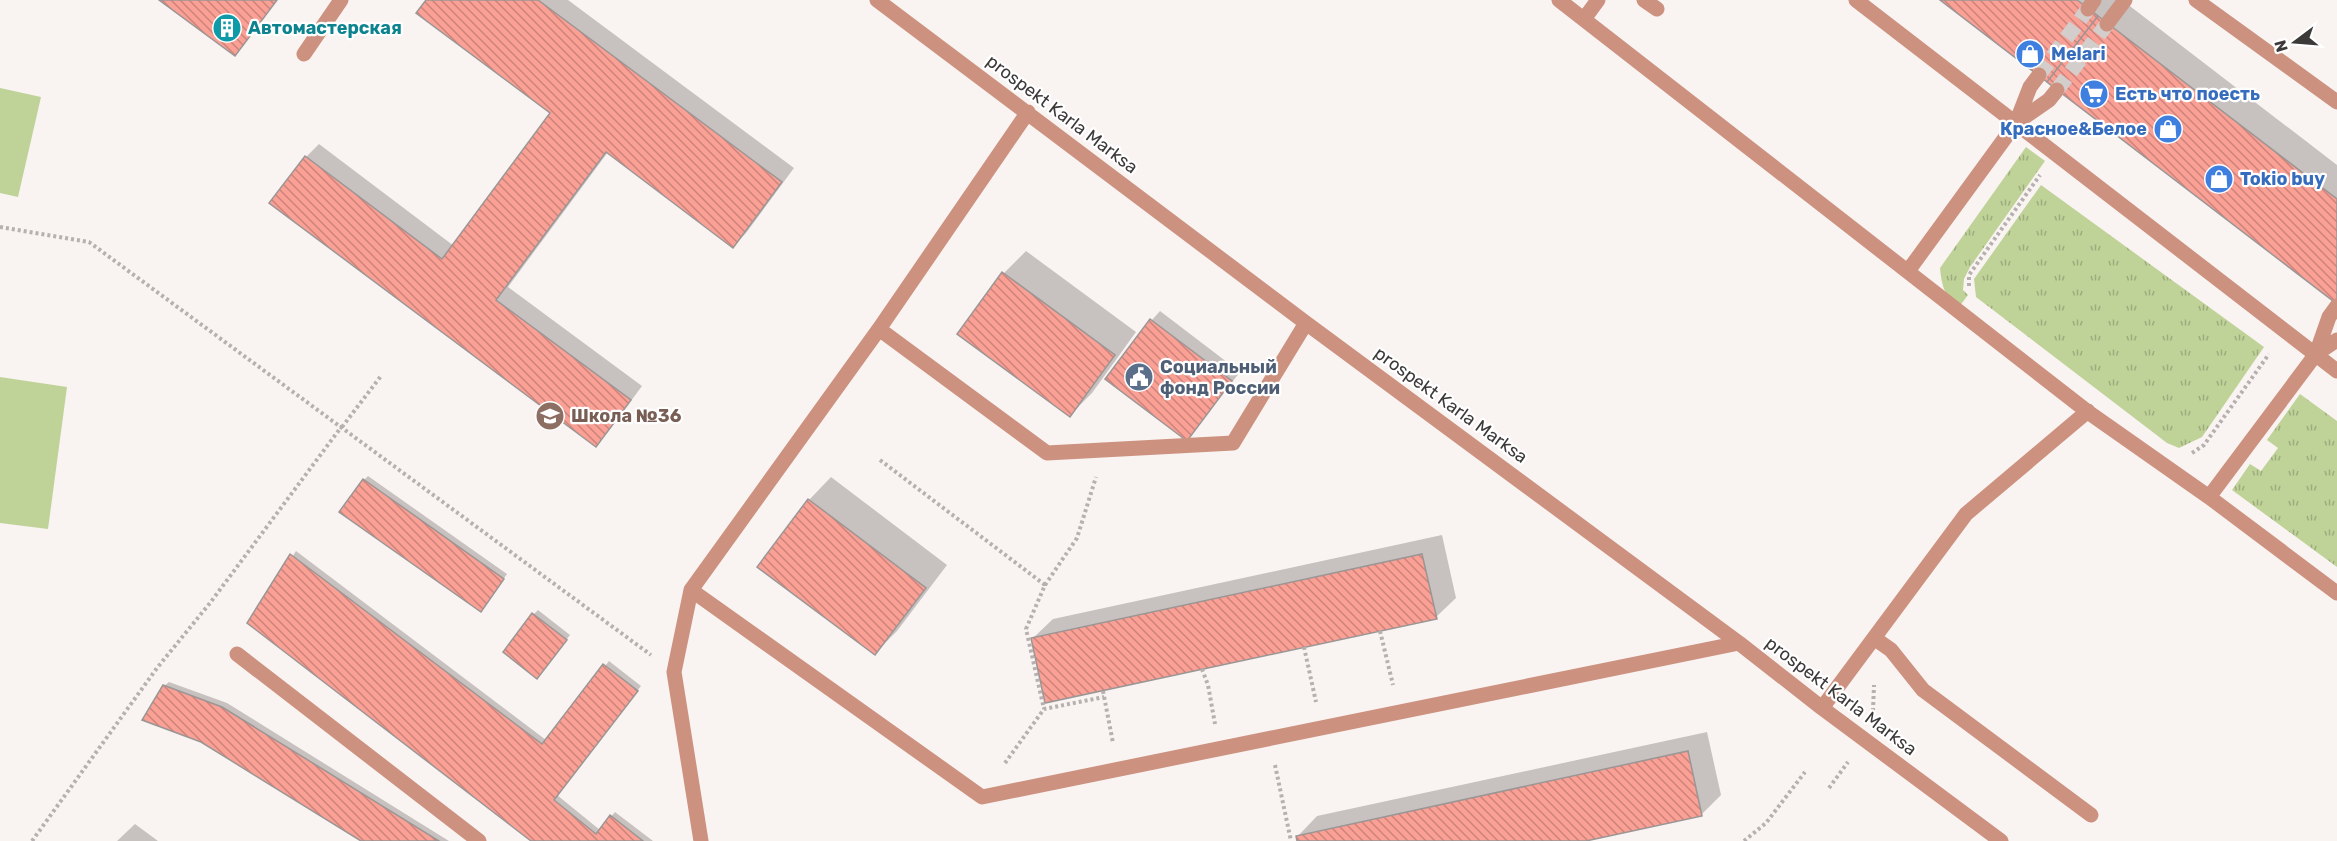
<svg xmlns="http://www.w3.org/2000/svg" width="2337" height="841" font-family="Rubik,sans-serif">
  <style>
    .grass { fill: url(#grass-tufts) }
    .garden { fill: #bfd398 }
    .shadow { fill: #0003 }
    .building { fill: url(#building-back-hatch); stroke: #9b9695; stroke-width: 1.5 }
    .lines { fill: none; stroke-linecap: round; stroke-linejoin: round }
    .minor-tunnel { stroke: #d3cecc; stroke-width: 15; stroke-dasharray: 15 8; stroke-linecap: butt }
    .path { stroke: #b6b1b0; stroke-width: 4; stroke-dasharray: 3 3; stroke-linecap: butt }
    .minor { stroke: #cc917f; stroke-width: 15 }
    .labels { text-anchor: middle; dominant-baseline: central; stroke-width: 4.5; stroke-linejoin: round; paint-order: stroke }
    .culture-label { font-size: 18px; font-weight: bold; fill: #0d838f; stroke: #fff; text-anchor: start }
    .shop-label { font-size: 18px; font-weight: bold; fill: #366cbe; stroke: #fff; text-anchor: start }
    .street-label { font-size: 18px; fill: #3c3a39; stroke: #fff }
    .service-label { font-size: 18px; font-weight: bold; fill: #4e5e75; stroke: #fff; text-anchor: start }
    .education-label { font-size: 18px; font-weight: bold; fill: #785e54; stroke: #fff; text-anchor: start }
  </style>
  <defs>
    <pattern id="grass-tufts" width="24" height="20" patternUnits="userSpaceOnUse" patternTransform="scale(1.5)"><rect width="24" height="20" fill="#bfd398"/><path d="M3 7l-1-3M5 7V3M7 7l1-3M15 17l-1-3M17 17v-4M19 17l1-3" fill="none" stroke="#9cac7d"/></pattern>
    <pattern id="building-back-hatch" width="6" height="6" patternUnits="userSpaceOnUse" patternTransform="scale(1.5)"><rect width="6" height="6" fill="#fba095"/><path d="M-1 5l2 2M0 0l6 6M5-1l2 2" fill="none" stroke="#cc837b"/></pattern>
  </defs>
  <rect width="100%" height="100%" fill="#f9f3f1"/>
  <path class="grass" d="M2026,147L2045,161L1970,267L1964,279L1963,290L1968,295L1959,307C1944,295 1942,287 1940,268Z
    M2041,185L2264,347L2202,437L2179,448L2167,443L1976,297L1974,279Z
    M2300,394L2337,421V567L2232,490L2250,464L2261,471L2278,448L2267,440Z"/>
  <path class="garden" d="M0,88L41,97L18,197L0,193Z
    M0,377L67,387L48,529L0,523Z"/>
  <path class="shadow" d="M428,0H568L794,168L746,233L733,246L608,152L508,287L642,386L608,432L595,445L306,157L319,144L454,246L553,113Z
    M1943,0H2122L2337,165V302Z
    M1026,251L1136,332L1092,393L1070,415L1004,273Z
    M1160,311L1240,372L1187,439L1152,320Z
    M368,476L507,574L485,605L364,480Z
    M831,477L947,565L897,631L875,653L759,566L809,500Z
    M1442,535L1456,598L1436,617L1033,638L1053,619Z
    M296,551L546,740L609,661L641,686L557,795L600,830L615,812L653,841H533L249,622Z
    M538,610L570,635L541,673L534,614Z
    M169,682L227,703L449,841H364L202,740L164,686Z
    M1707,732L1721,795L1701,815L1579,841H1299L1298,836L1317,816Z
    M135,824L158,841H117Z"/>
  <path class="building" d="M159,0H277L235,56Z
    M426,0H538L782,182L733,248L606,152L496,300L631,400L596,447L269,203L305,156L442,259L550,113L416,13Z
    M1940,0H2077L2098,16L2047,82Z
    M2098,16L2337,199V304L2047,82Z
    M1002,272L1115,355L1070,417L957,334Z
    M1150,319L1232,381L1187,441L1105,379Z
    M363,479L504,579L481,612L339,512Z
    M808,499L926,588L875,655L757,567Z
    M290,554L542,744L603,664L638,691L554,800L596,834L610,815L643,841H531L247,623Z
    M1422,554L1437,619L1045,703L1031,638Z
    M532,613L567,640L537,679L503,652Z
    M163,685L222,707L439,841H361L201,742L142,720Z
    M1688,751L1702,816L1586,841H1297L1296,836Z"/>
  <g class="lines">
    <path class="minor-tunnel" d="M2039,75L2088,9
      M2057,90L2107,24"/>
    <path class="path" d="M0,227L89,242L651,655
      M1969,286V275L2040,175
      M342,427L381,376
      M2192,453L2204,445L2269,354
      M880,460L1045,585L1026,629L1044,709
      M1045,585L1077,538L1096,477
      M1380,631L1393,685
      M1304,647L1316,702
      M1202,669L1208,685L1215,724
      M1103,691L1113,743
      M1873,711L1874,685
      M1005,763L1044,709L1104,697
      M1275,765L1291,841
      M1829,788L1848,762
      M32,841L157,668L210,603L342,426
      M1744,841L1766,823L1805,772"/>
    <path class="minor" d="M877,0L1306,323L1739,643L1822,708L2001,841
      M1559,0L2088,412L2209,497L2337,593
      M1644,0L1657,9
      M1856,0L2337,371
      M2196,0L2337,102
      M2088,9L2094,0
      M1584,19L1598,0
      M2107,24L2125,0
      M304,54L341,0
      M2039,75L2030,87L2016,123L2049,100L2057,90
      M1908,271L2016,123
      M2337,306L2329,317L2316,354L2337,340
      M879,329L1047,453L1233,443L1306,323
      M2209,497L2316,354
      M691,590L982,797L1739,643
      M1874,638L1891,650L1923,690L2091,815
      M237,654L479,841
      M1822,708L1966,514L2088,411
      M701,841L674,672L691,590L879,329L1028,112"/>
  </g>
  <defs>
    <g id="building-disc" transform="scale(1.5)"><circle r="9.5" fill="#0f9aa8" stroke="#fff"/><path d="M-4-6H4V6H1V3H-1V6H-4ZM-2.5-4.3h1.7v1.8h-1.7ZM.8-4.3h1.7v1.8H.8ZM-2.5-1h1.7V.8h-1.7ZM.8-1h1.7V.8H.8Z" fill="#fff"/></g>
    <g id="shop-disc" transform="scale(1.5)"><circle r="9.5" fill="#3f7fe0" stroke="#fff"/><path d="M-5-2.5h2.3a2.7 3.5 0 0 1 5.4 0H5L5.5 6h-11ZM-1.5-2.5h3a1.5 2.3 0 0 0-3 0Z" fill="#fff"/></g>
    <g id="supermarket-disc" transform="scale(1.5)"><circle r="9.5" fill="#3f7fe0" stroke="#fff"/><path d="M-6-5.5h2.5l.6 2H6L4.5 2H-2.5L-4.4-4H-6ZM-1.5 3.2a1.3 1.3 0 1 0 .1 0ZM3 3.2a1.3 1.3 0 1 0 .1 0Z" fill="#fff"/></g>
    <g id="civic-disc" transform="scale(1.5)"><circle r="9.5" fill="#5c6f8a" stroke="#fff"/><path d="M-.6-6.5H3V-4.5H.6V-3L4-1V1h2V6H-6V1h2V-1L-.6-3ZM-1.2 2.5V6h2.4V2.5Z" fill="#fff"/></g>
    <g id="school-disc" transform="scale(1.5)"><circle r="9.5" fill="#8d6e63" stroke="#fff"/><path d="M0-5L7-2L0 1L-7-2ZM-4 1L0 2.5L4 1V4Q0 6-4 4Z" fill="#fff"/></g>
  </defs>
  <g fill-rule="evenodd">
    <use href="#building-disc" x="227" y="28"/>
    <use href="#shop-disc" x="2030" y="54"/>
    <use href="#supermarket-disc" x="2094" y="94"/>
    <use href="#shop-disc" x="2168" y="129"/>
    <use href="#shop-disc" x="2219" y="179"/>
    <use href="#civic-disc" x="1139" y="377"/>
    <use href="#school-disc" x="550" y="416"/>
  </g>
  <g class="labels">
    <g class="culture-label">
      <text x="248" y="28">Автомастерская</text>
    </g>
    <g class="shop-label">
      <text x="2051" y="54">Melari</text>
      <text x="2115" y="94">Есть что поесть</text>
      <text x="2147" y="129" text-anchor="end">Красное&amp;Белое</text>
      <text x="2240" y="179">Tokio buy</text>
    </g>
    <g class="street-label">
      <text transform="translate(1062 114) rotate(37)">prospekt Karla Marksa</text>
      <text transform="translate(1451 405) rotate(36)">prospekt Karla Marksa</text>
      <text transform="translate(1841 696) rotate(37)">prospekt Karla Marksa</text>
    </g>
    <g class="service-label">
      <text x="1160" y="367">Социальный<tspan x="1160" dy="21">фонд России</tspan></text>
    </g>
    <g class="education-label">
      <text x="571" y="416">Школа №36</text>
    </g>
  </g>
  <g transform="translate(2295 42) rotate(254)" stroke="#ffffff" stroke-width="4.5" paint-order="stroke">
  <path d="M0-4.5L10 22L0 15L-10 22Z" fill="#3c3a39"/>
  <text y="-9" font-size="16" font-weight="bold" text-anchor="middle" fill="#3c3a39">N</text>
  </g>
</svg>
